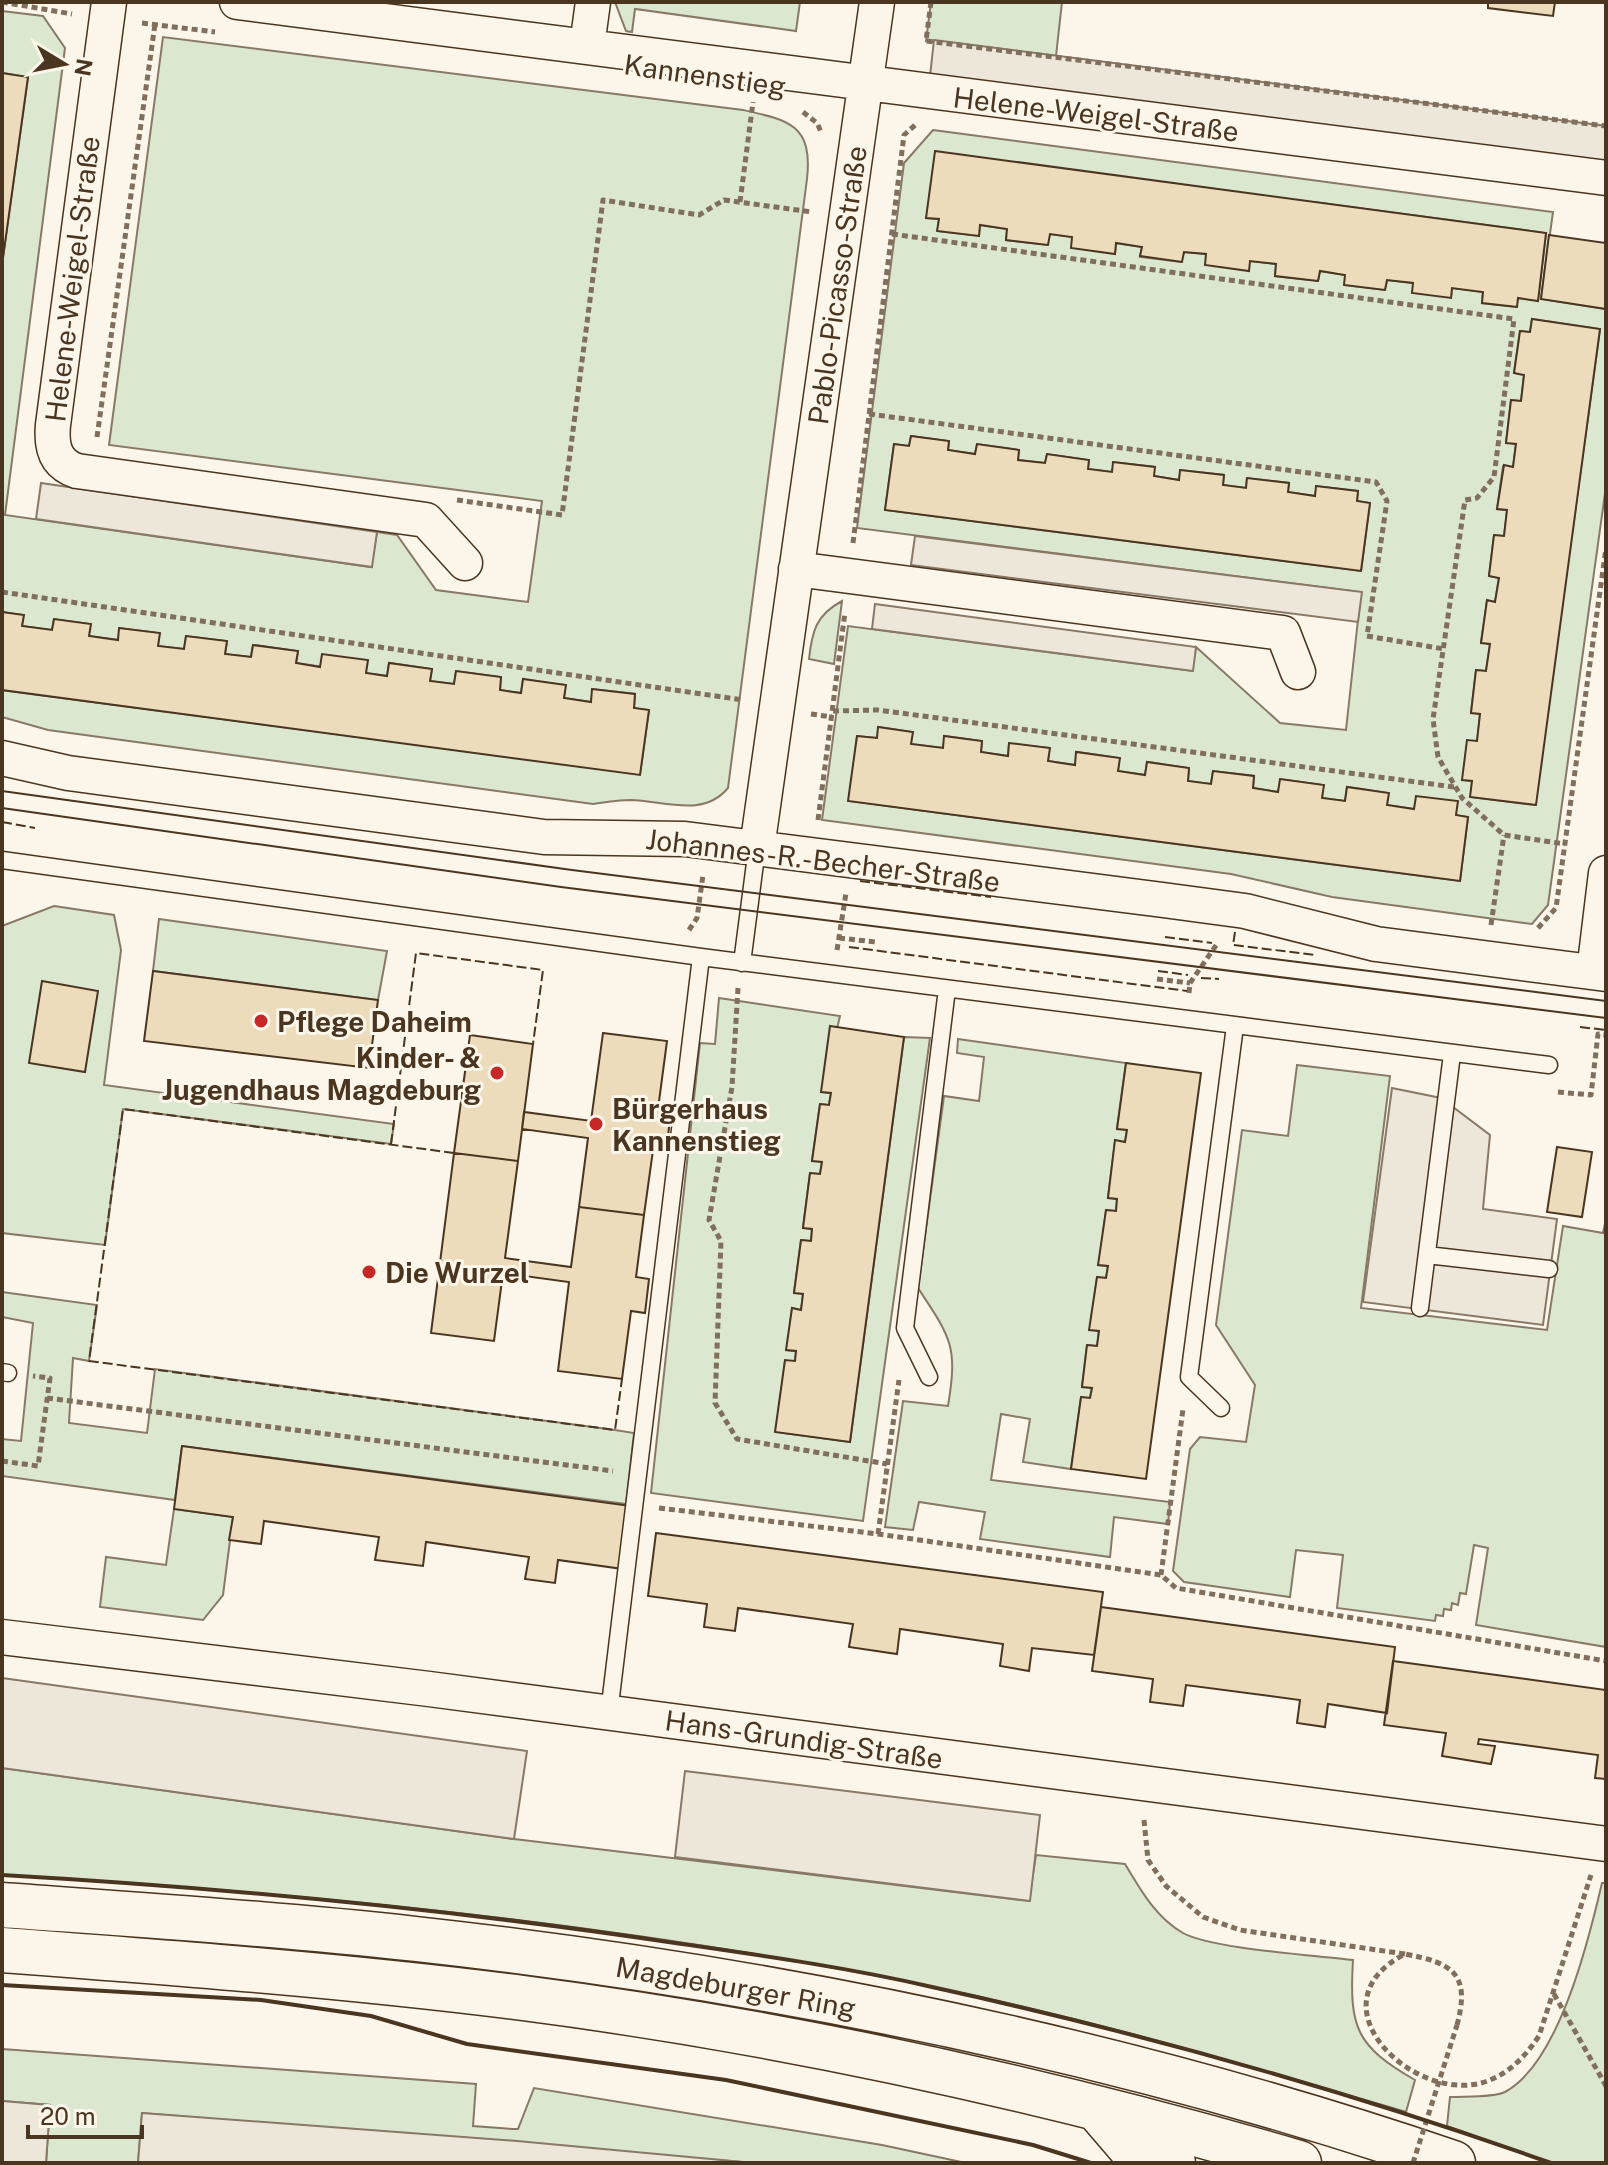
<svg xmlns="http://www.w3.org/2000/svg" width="1608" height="2165" font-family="'Public Sans',sans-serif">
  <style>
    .green { fill: #dce7d0; stroke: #887966; stroke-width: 2; fill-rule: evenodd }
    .parking { fill: #ede7d9; stroke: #887966; stroke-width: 2 }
    .building { fill: #ecdcbc; stroke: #4a3520; stroke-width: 2 }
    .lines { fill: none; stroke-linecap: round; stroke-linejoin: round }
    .service-casing { stroke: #4a3520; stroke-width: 19 }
    .minor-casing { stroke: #4a3520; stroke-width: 37 }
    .trunk-casing { stroke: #4a3520; stroke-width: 47 }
    .path { stroke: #7f6f5c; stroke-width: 5; stroke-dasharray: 6 4; stroke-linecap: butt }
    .service { stroke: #fbf6e9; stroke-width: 16 }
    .minor { stroke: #fbf6e9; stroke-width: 34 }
    .trunk { stroke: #fbf6e9; stroke-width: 44 }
    .tram { stroke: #4a3520; stroke-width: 2 }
    .path-bridge { stroke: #7f6f5c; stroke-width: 5; stroke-dasharray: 6 4; stroke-linecap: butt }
    .fence { stroke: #4a3520; stroke-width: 2; stroke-dasharray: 10 4; stroke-linecap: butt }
    .wall { stroke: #4a3520; stroke-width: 4 }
    .poi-dot { fill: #c62828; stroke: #fbf6e9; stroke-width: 3 }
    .labels { text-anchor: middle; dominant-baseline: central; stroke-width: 6; stroke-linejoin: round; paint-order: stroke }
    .street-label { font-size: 28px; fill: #4a3520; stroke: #fbf6e9 }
    .poi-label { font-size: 28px; font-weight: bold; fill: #4a3520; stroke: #fbf6e9; text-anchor: start }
  </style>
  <rect width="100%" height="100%" fill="#fbf6e9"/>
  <path class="green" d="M615,2H800L796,31L635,9L632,32L626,31Z
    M931,2H1062L1056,56L926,41Z
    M2,11L43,16L65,48L5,515L371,567L377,532L397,535L436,590L528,602L542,501L109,445L163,37L743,110C789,120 813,125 807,179L728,788C703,818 665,801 631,800C619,800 606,802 593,804L48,730L2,717V690L640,774L649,710L634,708L635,694L593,689L591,702L564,698L565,685L523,680L521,693L500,690L501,677L456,671L454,684L430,681L432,669L389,663L387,676L296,663L298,651L253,645L251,657L225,654L227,641L186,636L184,649L158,646L159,633L120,628L118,640L89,636L90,624L54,619L52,630L22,626L23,615L2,612V264L28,77L2,73Z
    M933,130L1553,212L1541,299L1606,309V486L1548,905L1532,924L1332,897L1231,874L822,820L848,626L1192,671L1196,647L1280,723L1346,730L1361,592L857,528L904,163ZM1313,202L1546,233L1538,300L1518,298L1516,307L1482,303L1483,292L1452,288L1451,297L1413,283L1387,280L1385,290L1345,285V275L1320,271L1318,281L1275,276L1276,264L1250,261L1206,265V254L1184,252L1181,262L1140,257L1142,247L1116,243L1115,253L1072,237L1050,234L1047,245L1006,240L1007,229L980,225L979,236L938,231L939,219L927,218ZM1532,319L1600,329L1535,805L1471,797L1472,781L1463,780L1477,741L1480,714L1471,712L1476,670L1486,671L1490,644L1481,642L1487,601L1495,602L1499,578L1489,576L1494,535L1504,536L1507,510L1497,509L1503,466L1513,467L1516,444L1506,442L1511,400L1521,401L1524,375L1514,373L1520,331L1530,332ZM911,436L949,441L948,450L975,454L977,444L1019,450L1018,460L1045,463L1047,454L1089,460L1088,469L1112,472L1114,462L1154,467V476L1179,480L1181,470L1224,475L1223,485L1246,488L1247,478L1289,483L1288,492L1315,496L1317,486L1358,491L1357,501L1370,503L1361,571L885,510L894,444L909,446ZM879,727L912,732L911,744L943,748L945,736L982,741L981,752L1008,756L1009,744L1049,748L1048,761L1075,765L1077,752L1119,758L1118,771L1145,775L1147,762L1189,768L1188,781L1211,784L1213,771L1254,776L1253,788L1278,792L1281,779L1323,785L1322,798L1345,801L1347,787L1388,793L1387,805L1468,817L1460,881L849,801L857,736L877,738Z
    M842,601L834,664L809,659C812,631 816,615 842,601Z
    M54,906L114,915L121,950L104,1085L394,1124L391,1144L123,1109L105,1245L2,1233V926Z
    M159,919L387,951L378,1000L153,971Z
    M719,998L840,1016L822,1092L831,1093L829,1105L820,1104L812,1160L822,1162L820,1174L810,1173L803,1227L812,1229L811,1241L801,1240L794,1292L803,1294L801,1310L792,1308L787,1350L796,1351L795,1361H785L776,1432L850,1442L904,1037L930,1038L863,1521L651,1493L700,1043L715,1044Z
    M958,1039L1126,1063L1117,1128L1127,1130L1125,1142L1115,1141L1108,1197L1117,1199L1116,1211L1106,1210L1099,1265L1108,1266L1106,1278L1097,1277L1090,1329L1099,1331L1097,1346L1087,1345L1082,1386L1092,1388L1090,1398L1081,1397L1071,1469L1023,1462L1030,1419L1001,1414L991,1480L1170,1502L1168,1524L1114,1517L1110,1557L980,1539L985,1512L919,1502L913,1530L885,1527L903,1401L948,1406C958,1346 951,1338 918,1288L944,1096L979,1101L984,1057L957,1053Z
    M1297,1065L1390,1076L1361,1308L1547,1330L1563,1226L1603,1233L1606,1219V1647L1476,1625L1488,1548L1474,1545L1466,1594L1460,1593L1458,1605L1452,1603L1451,1610L1444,1609L1443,1616L1436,1615L1435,1621L1337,1608L1343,1555L1296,1550L1290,1597L1184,1582L1173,1571L1190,1449L1200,1437L1246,1442L1255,1385L1216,1325L1242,1130L1288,1136Z
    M2,1292L97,1305L89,1361L73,1358L69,1423L147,1433L155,1369L615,1430L634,1433L626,1504L182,1446L175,1500L2,1476V1439L21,1441L33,1323L2,1317Z
    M174,1509L233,1517L223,1595L203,1620L100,1607L106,1557L166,1565Z
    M2,1768L514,1839L1029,1901L1036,1855L1125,1864C1140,1889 1156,1918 1183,1933C1212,1949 1315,1955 1353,1960C1349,2028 1356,2046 1415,2080L1406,2112C1248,2066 1089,2018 928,1986C624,1924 311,1893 2,1875Z
    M1602,1883H1606V2163H1550L1447,2126L1450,2097C1465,2096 1492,2098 1505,2092C1559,2063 1589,1939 1602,1883Z
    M2,2049L476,2084L473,2126L512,2129H518L534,2088L882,2145L966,2163H754L142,2113L138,2163H46L50,2105L2,2101Z"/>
  <path class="parking" d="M934,40L1606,126V163L930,76Z
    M41,483L377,532L372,567L36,519Z
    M915,536L1362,592L1358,622L911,565Z
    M875,604L1196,647L1193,671L872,629Z
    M1392,1088L1441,1098L1490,1135L1483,1209L1557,1219L1543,1325L1363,1302Z
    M2,1678L527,1751L514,1839L2,1768Z
    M685,1771L1040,1815L1030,1901L675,1857Z
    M2,2101L50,2105L46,2163H2Z
    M142,2113L517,2141L754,2163H138Z"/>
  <path class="building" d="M1488,2H1555L1553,16L1488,8Z
    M2,73L28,77L2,265Z
    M935,151L1546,233L1538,301L1518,298L1517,307L1482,303L1483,292L1452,288L1451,298L1412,293L1413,283L1387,280L1385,290L1344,285L1345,275L1320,271L1318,281L1275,276L1276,264L1250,261L1249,271L1205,265L1206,254L1184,252L1182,262L1140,256L1142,247L1116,243L1115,254L1071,248L1072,237L1050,234L1048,245L1006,240L1007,229L980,225L979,236L937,231L939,219L926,218Z
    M1549,235L1606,243V309L1541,299Z
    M1532,319L1600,329L1536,805L1470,797L1472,781L1462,780L1467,740L1477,741L1480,714L1471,713L1476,670L1486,671L1490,644L1481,643L1487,600L1495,602L1499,578L1489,576L1494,535L1504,536L1507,510L1497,509L1504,465L1513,467L1516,444L1506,443L1511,400L1521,401L1524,375L1514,373L1520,331L1530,332Z
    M911,436L949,441L948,450L975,454L977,444L1019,450L1018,460L1045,463L1047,454L1089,460L1088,469L1112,472L1113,462L1155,467L1154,476L1179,480L1180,470L1224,475L1223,485L1246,488L1247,478L1289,483L1288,492L1315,496L1316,486L1358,491L1357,501L1370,503L1361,571L885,510L894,444L909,446Z
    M2,612L24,615L22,626L52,630L54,619L91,624L89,636L118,640L119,628L160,633L158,646L184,649L186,636L227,641L225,654L251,657L253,645L298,651L296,663L320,667L322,654L368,660L366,673L387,676L389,663L432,669L430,681L454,684L456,671L501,677L500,690L521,693L523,679L566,685L564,698L591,702L592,689L635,694L634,708L649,710L640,775L2,690Z
    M878,727L913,732L911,744L943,748L944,736L982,741L981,752L1008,756L1009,743L1050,748L1048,761L1075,765L1076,752L1120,758L1118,771L1145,775L1147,762L1189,768L1188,781L1211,784L1213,771L1254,776L1253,788L1278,792L1280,779L1324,785L1322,798L1345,801L1347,787L1389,793L1387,805L1414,809L1416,796L1458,801L1456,815L1468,817L1460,881L848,801L857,736L877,738Z
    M153,971L378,1000L369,1068L144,1041Z
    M42,981L98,991L85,1072L29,1063Z
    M830,1026L904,1037L850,1442L775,1432L785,1360L795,1361L796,1351L786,1350L792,1308L801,1310L803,1294L794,1293L801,1240L811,1241L812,1229L803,1228L810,1173L820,1174L822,1162L812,1161L820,1104L829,1105L831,1093L821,1092Z
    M603,1033L667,1041L658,1109L671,1111L667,1144L654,1143L644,1215L579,1207L588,1138L522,1129L524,1112L591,1121Z
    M470,1035L533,1044L518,1161L454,1153Z
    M1126,1063L1201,1073L1146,1479L1071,1469L1081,1397L1090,1398L1092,1388L1082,1387L1087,1345L1097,1346L1099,1331L1089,1330L1097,1277L1106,1278L1108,1266L1098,1265L1106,1210L1116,1211L1117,1199L1108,1198L1115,1140L1125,1142L1127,1130L1117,1129Z
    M1557,1147L1592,1152L1582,1217L1547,1212Z
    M454,1153L518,1161L505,1258L571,1267L579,1207L644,1215L636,1277L649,1279L645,1313L631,1311L622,1379L558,1371L569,1282L503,1273L494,1341L431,1333Z
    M182,1446L631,1506L623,1569L558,1560L555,1583L525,1579L529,1557L426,1542L423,1566L375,1560L379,1537L264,1521L261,1544L229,1540L233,1517L174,1509Z
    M656,1533L1103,1592L1094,1655L1032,1648L1029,1671L1000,1666L1003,1644L900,1629L897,1654L849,1647L853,1624L738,1608L735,1631L704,1627L707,1604L648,1596Z
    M1101,1607L1395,1647L1387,1713L1328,1704L1325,1727L1297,1723L1300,1700L1186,1685L1183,1706L1150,1702L1153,1679L1092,1671Z
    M1393,1661L1606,1690V1779L1595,1778L1598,1755L1479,1739L1478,1744L1495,1746L1491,1764L1442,1756L1446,1733L1384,1725Z"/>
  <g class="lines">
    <g class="service-casing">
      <path id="service" d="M2,860L701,957L1549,1065
        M742,963L757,848
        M1427,1255L1549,1269
        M1420,1308L1452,1054
        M2,1372L8,1373
        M929,1377L905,1328L947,989
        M1221,1408L1189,1377L1235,1026
        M609,1713L701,957"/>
    </g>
    <g class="minor-casing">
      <path id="minor" d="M109,2L53,425C51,446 55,464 77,471L426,520L465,563
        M237,2L1606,178
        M587,46L593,2
        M796,569L1283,633L1298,672
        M2,758L68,773L544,837L685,839L1163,900L1245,911L1376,944L1606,974
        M757,848L877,2
        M1594,972L1606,873
        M2,1637L429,1689L1606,1844"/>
    </g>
    <g class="trunk-casing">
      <path id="trunk" d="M2,1905C140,1915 279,1924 416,1939C768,1978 1118,2049 1453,2163
        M2,1950C176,1963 350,1976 523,1998C786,2032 1045,2089 1299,2163
        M1099,2111L1129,2146L1173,2163"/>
    </g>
    <path class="path" d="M2,2L72,14
      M931,2L926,41L1606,126
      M142,23L215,32
      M803,112L817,123L822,134
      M740,202L753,102
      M892,234L1514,319L1494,477L1477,498L1465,500L1433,719L1438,757L1462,798L1504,835L1565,844
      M869,414L1376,482L1387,501L1367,636L1444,649
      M97,437L155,24
      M457,500L562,515L603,200L699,215L724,200L812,212
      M853,543L904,135L915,125
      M2,592L743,700
      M833,711L878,710L1454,787
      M811,714L832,717
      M818,820L845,612
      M1491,925L1504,835
      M1538,928L1556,908L1606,548
      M689,930L697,918L703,875
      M839,938L876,942
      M837,950L846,893
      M1157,979L1190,983
      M738,988L732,1087L709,1220L721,1241L715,1403L737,1439L887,1464
      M1189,993L1190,983L1217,944
      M1558,1092L1591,1095L1598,1034L1606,1035
      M47,1398L613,1471
      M2,1461L38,1466L50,1378L33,1376
      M659,1508L878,1534L1161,1575L1176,1588L1606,1661
      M878,1534L899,1380
      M1161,1575L1183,1409
      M1144,1820L1148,1860L1166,1886L1203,1917L1240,1930L1405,1954
      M1554,1994L1606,2086
      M1457,2025C1471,1973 1452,1963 1405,1954C1306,2005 1419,2110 1490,2080C1512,2071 1526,2055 1539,2036L1591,1875"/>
    <use href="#service" class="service"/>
    <use href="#minor" class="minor"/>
    <use href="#trunk" class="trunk"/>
    <path class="tram" d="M2,791L572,870L1606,1001
      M2,808L561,887L1606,1018"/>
    <path class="path-bridge" d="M1413,2163L1457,2025"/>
    <path class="fence" d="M2,822L35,828
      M860,881L991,897
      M1235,932L1233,945L1316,955
      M1165,937L1212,943
      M849,947L1187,991
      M1158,971L1188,975
      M1201,978L1219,979
      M1580,1027L1606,1030
      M391,1144L416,953L543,970L533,1044
      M454,1153L123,1109L89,1361L615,1430L622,1379"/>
    <path class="wall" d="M2,1875C229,1888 457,1910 682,1944C765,1956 850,1968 932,1987C1142,2033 1348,2091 1551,2163
      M2,1985L261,2000L371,2016L467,2044L726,2080L1033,2145L1091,2163"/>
  </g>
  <g class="poi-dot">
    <circle cx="261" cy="1021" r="8"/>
    <circle cx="497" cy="1073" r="8"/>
    <circle cx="596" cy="1124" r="8"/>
    <circle cx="369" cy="1272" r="8"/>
  </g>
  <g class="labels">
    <g class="street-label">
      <text transform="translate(705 75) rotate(8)">Kannenstieg</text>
      <text transform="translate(1096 114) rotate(7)">Helene-Weigel-Straße</text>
      <text transform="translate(72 279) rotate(-83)">Helene-Weigel-Straße</text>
      <text transform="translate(837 285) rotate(-82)">Pablo-Picasso-Straße</text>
      <text transform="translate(823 860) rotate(7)">Johannes-R.-Becher-Straße</text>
      <text transform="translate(804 1739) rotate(8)">Hans-Grundig-Straße</text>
      <text transform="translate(736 1987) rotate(10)">Magdeburger Ring</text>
    </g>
    <g class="poi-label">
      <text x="277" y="1021">Pflege Daheim</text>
      <text x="481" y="1057" text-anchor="end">Kinder- &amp;<tspan x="481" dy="32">Jugendhaus Magdeburg</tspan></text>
      <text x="612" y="1108">Bürgerhaus<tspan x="612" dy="32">Kannenstieg</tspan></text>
      <text x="385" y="1272">Die Wurzel</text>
    </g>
  </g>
  <rect width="1608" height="2165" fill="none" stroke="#4a3520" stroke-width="8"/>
  <g transform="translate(64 64) rotate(100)" stroke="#fbf6e9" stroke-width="6" paint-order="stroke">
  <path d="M0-6L14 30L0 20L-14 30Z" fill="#4a3520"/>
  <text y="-12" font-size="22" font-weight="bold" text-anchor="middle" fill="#4a3520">N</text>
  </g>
  <path d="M28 2125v12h114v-12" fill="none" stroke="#4a3520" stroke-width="4"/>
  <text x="40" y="2125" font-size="24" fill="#4a3520" stroke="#fbf6e9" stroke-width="6" paint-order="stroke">20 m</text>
</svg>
